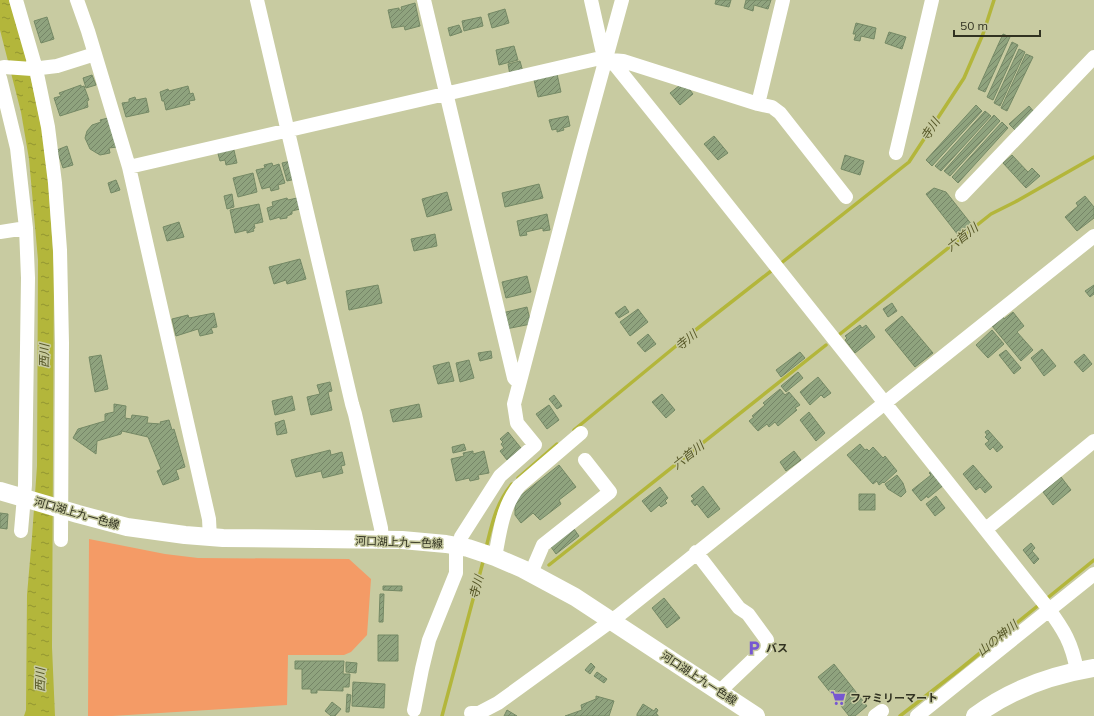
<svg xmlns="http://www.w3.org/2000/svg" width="1094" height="716" font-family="Mulish,'Noto Sans JP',sans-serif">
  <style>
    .pitch { fill: #f49b66 }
    .water { fill: url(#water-ripples) }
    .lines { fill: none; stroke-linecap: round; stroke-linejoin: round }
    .stream { stroke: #b3b63b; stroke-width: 3.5 }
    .building { fill: url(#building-hatch); stroke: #758965 }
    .minor { stroke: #fff; stroke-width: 14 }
    .major { stroke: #fff; stroke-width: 18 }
    .labels { text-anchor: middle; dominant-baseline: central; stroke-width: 3; stroke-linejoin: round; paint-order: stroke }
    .street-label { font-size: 11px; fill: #313221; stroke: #c8cba1 }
    .poi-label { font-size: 11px; font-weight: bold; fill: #313221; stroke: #c8cba1; text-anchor: start }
    .water-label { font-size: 12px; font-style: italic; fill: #555626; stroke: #c8cba1 }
  </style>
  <defs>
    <pattern id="water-ripples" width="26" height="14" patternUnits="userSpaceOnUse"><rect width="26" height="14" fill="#b3b63b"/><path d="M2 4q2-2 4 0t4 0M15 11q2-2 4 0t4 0" fill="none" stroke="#929531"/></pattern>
    <pattern id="building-hatch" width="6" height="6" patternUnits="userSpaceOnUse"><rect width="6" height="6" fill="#8fa37e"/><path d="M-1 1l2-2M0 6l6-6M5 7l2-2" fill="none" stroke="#758567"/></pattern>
  </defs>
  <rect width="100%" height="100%" fill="#c8cba1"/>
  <path class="pitch" d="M89,539L165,554L198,558L349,559L371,579L367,635L351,652L344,655H288L287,705L112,716H88Z"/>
  <path class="water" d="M0,0H11L31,79L43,135L48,179L54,267L52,647L55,716H24L26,710L27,595L32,537L37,466L38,260L29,159L21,112L0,30Z"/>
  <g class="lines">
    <path class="stream" d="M780,264L909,162L964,78L983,34L994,0
      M840,334L991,214L1015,202L1094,157
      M574,430L693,332L775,268
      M518,478L557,444
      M486,548C492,524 496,503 512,484
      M549,565L826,345
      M1045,600L1094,560
      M442,716L484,558
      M900,716L959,670L1040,604"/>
  </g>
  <path class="building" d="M716,0H731L729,7L715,4Z
    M746,0H771L768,9L754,5L753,11L744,8Z
    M415,3L420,26L405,30L404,26L392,28L388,10L399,8V10H402L401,7Z
    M505,9L509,23L492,28L488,14Z
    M47,17L54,39L41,43L34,21Z
    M481,17L483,26L464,31L462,21Z
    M856,23L876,28L874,39L861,36L860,41L854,40L856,34H853Z
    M459,25L462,32L450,36L448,28Z
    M889,32L906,37L902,49L885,43Z
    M1003,34L1010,37L985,92L978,89Z
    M1012,42L1018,45L993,100L987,97Z
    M514,46L518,60L499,65L496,50Z
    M1019,49L1025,52L1000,106L994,103Z
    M1026,54L1033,57L1007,111L1001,108Z
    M520,61L523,72L510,75L508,64Z
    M557,74L561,92L538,97L534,80Z
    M92,75L96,85L86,88L83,78Z
    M684,82L693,94L680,105L670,93Z
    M81,85V87L84,86L89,100L87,101L88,107L60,116L54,98L61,96L59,93Z
    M188,86L190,94L193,93L195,100L189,101L190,104L166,110L164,101H162L160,92L168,89L169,91Z
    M135,97L136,100L146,98L149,112L126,117L122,103L129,102V99Z
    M976,105L982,111L932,166L926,160Z
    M1029,106L1035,113L1015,130L1009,124Z
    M985,111L991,116L941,171L935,166Z
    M994,115L1000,121L950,176L944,171Z
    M568,116L570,126L563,128L564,130L557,132V129L552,130L549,120Z
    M108,118L117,147L109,148L110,153L100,155L90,149L85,138L87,131L92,125L101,122L100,120Z
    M1002,122L1008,128L958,183L952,177Z
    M714,136L728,153L718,160L704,144Z
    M67,146L73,165L63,168L57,150Z
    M233,146L237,163L226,165L225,160L220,161L217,150Z
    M845,155L864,161L860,175L841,169Z
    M1012,155L1028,172L1032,168L1040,176L1026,188L1003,163Z
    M291,161L296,179L287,181L282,163Z
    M272,163L273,166L279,164L285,183L278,185L279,189L271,191L270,187L262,189L256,170L265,168L264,165Z
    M253,173L257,192L238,197L233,178Z
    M116,180L120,190L111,193L108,183Z
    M539,184L543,198L505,207L502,193Z
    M934,188L946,192L972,225L958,235L926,194Z
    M447,192L452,210L427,217L422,199Z
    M232,194L234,207L227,209L224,196Z
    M1085,196L1094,207V218L1077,231L1065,217L1078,206L1076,203Z
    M287,198L288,200L297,198L300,209L292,211V214L287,216V218L280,219V217L270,220L267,208L273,206L272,202Z
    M259,204L263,222L254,224L255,228L253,229L254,231L247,233V230L235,233L230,210Z
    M547,214L550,230L543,231V228L526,232L527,235L520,236L517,221Z
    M179,222L184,237L167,241L163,227Z
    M435,234L437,246L414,251L411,239Z
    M300,259L306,279L287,284L286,280L274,284L269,267Z
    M527,276L531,292L506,298L502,282Z
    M378,285L382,303L349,310L346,291Z
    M1094,285V294L1090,297L1085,291Z
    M892,303L897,311L888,317L883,309Z
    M625,306L629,312L619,318L615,313Z
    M527,307L531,324L506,329L502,313Z
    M638,309L648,322L630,336L620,322Z
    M1013,312L1024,326L1017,332L1033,350L1021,361L992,326L1003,317L1004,319Z
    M214,313L217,327L211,328L213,333L200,336L198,329L176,336L172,319L188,315L189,318Z
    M902,316L933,353L915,367L885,330Z
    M860,325L862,328L866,325L875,337L855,353L845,340L847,338L845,336Z
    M992,330L1004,344L988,358L976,345Z
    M648,334L656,344L645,352L637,343Z
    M1042,349L1056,366L1044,376L1031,358Z
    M1006,350L1021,368L1014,374L999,355Z
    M491,351L492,358L480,361L478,353Z
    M800,352L805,358L781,377L776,370Z
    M1084,354L1092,364L1083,372L1074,362Z
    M101,355L108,389L95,392L89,357Z
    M469,360L474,378L460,382L456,363Z
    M449,362L454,381L438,384L433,366Z
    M798,372L803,378L786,392L781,386Z
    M818,377L831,393L824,398L821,395L810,405L800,392Z
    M330,382L332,391L328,392L332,410L311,415L307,397L320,394L317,385Z
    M780,389L785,395L789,392L800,405L795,408L797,410L778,426L775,422L769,427L767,424L758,431L749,421L754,417L752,416L765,405L763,403Z
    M662,394L675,410L666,418L652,402Z
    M554,395L562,406L557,409L549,399Z
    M292,396L295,410L275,415L272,401Z
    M114,404L126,406L125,418L131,419L132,415L148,417L147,423L161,424L160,422L169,420L172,430L174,429L185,467L176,470L179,479L163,485L157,471L161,469L148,437L122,431L121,434L97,441L96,454L73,438L78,429L105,421V414L114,412Z
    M419,404L422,417L393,422L390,410Z
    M549,405L559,420L547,429L536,414Z
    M809,412L825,433L816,441L800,420Z
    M284,420L287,433L277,435L275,423Z
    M988,430L1003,447L997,452L993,447L990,450L985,444L989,441L985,437L987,435L985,432Z
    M508,432L521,448L507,460L500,451L504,448L501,444L503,442L500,439Z
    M464,444L466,450L453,453L452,447Z
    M860,444L865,450L867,449L869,451L873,447L883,458L885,456L897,471L884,483L883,482L879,485L877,481L873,484L847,455Z
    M330,450L331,455L342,452L345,465L341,466L343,473L323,478L321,471L296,477L291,460Z
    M473,451V454L484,451L489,473L478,475L479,479L470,481L469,478L456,481L451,459L464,456L463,453Z
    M794,451L801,460L786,471L780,462Z
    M559,465L576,487L559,500L561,504L540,520L533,513L521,523L515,515V500Z
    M973,465L992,487L985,493L980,487L976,490L963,474Z
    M933,469L945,484L928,498L927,496L921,501L912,490L931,475L929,473Z
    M897,475L903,483L906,492L901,497L888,489L885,484Z
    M1061,477L1071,490L1053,505L1043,492Z
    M703,486L720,509L708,518L697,504L695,506L691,501L694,499L691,496Z
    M660,487L668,498L665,501L667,503L661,507L659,505L651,512L642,501Z
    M859,494H875V510H859Z
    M936,496L945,508L935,516L926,504Z
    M0,513L8,514L7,529L0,528Z
    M574,529L579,536L556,554L551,547Z
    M1031,543L1035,548L1032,551L1039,559L1034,564L1023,550Z
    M383,586H402V591L383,590Z
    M380,594H384L383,622H379Z
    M664,598L680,618L667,628L652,608Z
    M378,635H398V661H378Z
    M295,661H344L343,674H350L349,687H343V691L317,690V693H311V689H302V669H295Z
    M346,662L357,663L356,673L346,672Z
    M591,663L595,667L590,674L585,670Z
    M834,664L867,706L855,716H849L818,677Z
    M597,672L607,679L604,683L594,676Z
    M353,682L385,684L384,708L352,706Z
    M347,694L351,695L349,712H346Z
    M596,696L614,701L609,716H565L582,710L581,705L596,699Z
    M332,702L341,709L335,716H331L325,711Z
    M643,704L654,711L656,708L658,710L656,714L658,715V716H637V714Z
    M507,710L517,716H504Z"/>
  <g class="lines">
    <path class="minor" d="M16,0L36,69L48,127L55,183L60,250L62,343L61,540
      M77,0L88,31L129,167L209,519L210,538
      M257,0L352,404L355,414L381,528L382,540
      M424,0L514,378L519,383
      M591,0L602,49L605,57L616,66L694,163L1047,607C1064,630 1072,643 1077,671
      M611,60L623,61L758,104L772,107L780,113L846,197
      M0,68L4,67L32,69L57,66L95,54
      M0,78L17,148L26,228L28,278L25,485L21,531
      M758,104L783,0
      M896,153L932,0
      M129,167L605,57
      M962,195L1094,57
      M0,232L26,228
      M986,529L1094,441
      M696,552L739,608L748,614L767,640V645L763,650L719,692
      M495,557C500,532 502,507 519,486L581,433
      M531,573L543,545L610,492L585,460
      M414,710L422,669L429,640L456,573V554L461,537L500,476L535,445L517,423L514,404L581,149L622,0
      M471,713H479L498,703L618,616L1094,236
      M875,716L882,711
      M917,716L1094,574"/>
    <path class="major" d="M0,491L78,514L127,527L185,535L223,538L402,540L446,544L468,548L495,557L523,569L575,597L756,716
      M975,716C1010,690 1051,675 1094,668"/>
  </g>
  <defs>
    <g id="parking-bare" transform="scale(1.2)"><path d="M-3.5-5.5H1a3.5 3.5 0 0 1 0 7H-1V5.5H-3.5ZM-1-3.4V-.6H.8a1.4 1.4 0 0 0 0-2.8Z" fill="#7657d1" stroke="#c8cba1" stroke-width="2.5" paint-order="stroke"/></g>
    <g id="supermarket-bare" transform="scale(1.2)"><path d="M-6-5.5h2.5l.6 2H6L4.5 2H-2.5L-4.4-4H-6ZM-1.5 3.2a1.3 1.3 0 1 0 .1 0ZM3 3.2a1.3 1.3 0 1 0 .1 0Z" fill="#7657d1" stroke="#c8cba1" stroke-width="2.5" paint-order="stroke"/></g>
  </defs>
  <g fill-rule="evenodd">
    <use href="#parking-bare" x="754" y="648"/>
    <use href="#supermarket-bare" x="838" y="698"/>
  </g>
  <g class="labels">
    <g class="street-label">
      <text transform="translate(77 513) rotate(16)">河口湖上九一色線</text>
      <text transform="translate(399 542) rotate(2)">河口湖上九一色線</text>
      <text transform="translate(699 678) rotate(33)">河口湖上九一色線</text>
    </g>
    <g class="poi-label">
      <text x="766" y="648">バス</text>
      <text x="850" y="698">ファミリーマート</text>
    </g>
    <g class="water-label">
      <text transform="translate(930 129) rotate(-57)">寺川</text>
      <text transform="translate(962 237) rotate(-38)">六首川</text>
      <text transform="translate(686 340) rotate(-39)">寺川</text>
      <text transform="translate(44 356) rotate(-89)">西川</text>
      <text transform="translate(688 455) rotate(-38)">六首川</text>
      <text transform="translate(476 587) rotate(-75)">寺川</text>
      <text transform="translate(997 638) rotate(-39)">山の神川</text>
      <text transform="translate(40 680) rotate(-89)">西川</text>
    </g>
  </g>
  <path d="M954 30v6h86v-6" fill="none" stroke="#313221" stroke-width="2"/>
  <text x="960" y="30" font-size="12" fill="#313221" stroke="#c8cba1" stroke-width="3" paint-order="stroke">50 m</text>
</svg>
